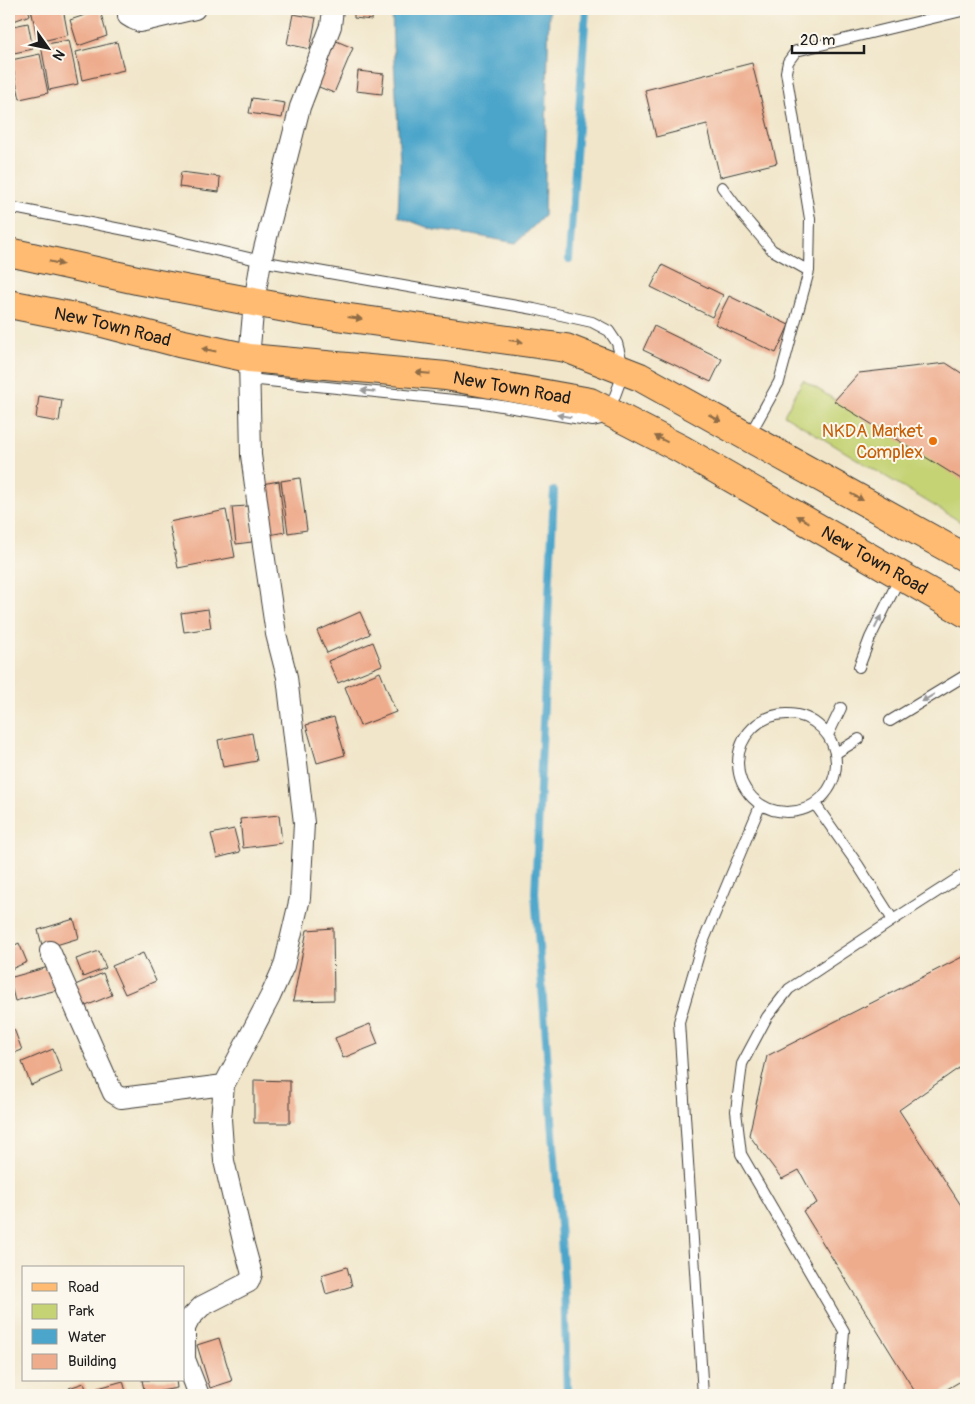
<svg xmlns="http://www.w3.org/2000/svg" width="975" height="1404" font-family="Pangolin,sans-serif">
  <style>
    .green { fill: #c5d375; stroke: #707848 }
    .water { fill: #4ca5ca; stroke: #346073 }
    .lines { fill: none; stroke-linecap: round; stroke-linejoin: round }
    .stream { stroke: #4ca5ca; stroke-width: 8 }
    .building { fill: #eeac8d }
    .lane-casing { stroke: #3c3a36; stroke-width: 12 }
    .street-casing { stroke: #3c3a36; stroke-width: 22 }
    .primary-casing { stroke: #3c3a36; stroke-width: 30 }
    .lane { stroke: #fff; stroke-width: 10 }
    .street { stroke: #fff; stroke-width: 20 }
    .primary { stroke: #ffbb71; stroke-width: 28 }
    .oneway { fill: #8e6c46 }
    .oneway2 { fill: #999 }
    .food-dot { fill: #e8710a; stroke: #fbf7ec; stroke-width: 2 }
    .labels { text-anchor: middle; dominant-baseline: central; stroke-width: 4; stroke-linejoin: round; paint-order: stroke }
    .street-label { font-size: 18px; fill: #1c1c1c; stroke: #fbf7ec }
    .food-label { font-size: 18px; fill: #c56008; stroke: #fbf7ec; text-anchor: end }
  </style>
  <rect width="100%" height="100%" fill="#fbf7ec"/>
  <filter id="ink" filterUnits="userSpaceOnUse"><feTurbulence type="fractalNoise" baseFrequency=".02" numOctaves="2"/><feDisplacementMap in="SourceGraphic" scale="10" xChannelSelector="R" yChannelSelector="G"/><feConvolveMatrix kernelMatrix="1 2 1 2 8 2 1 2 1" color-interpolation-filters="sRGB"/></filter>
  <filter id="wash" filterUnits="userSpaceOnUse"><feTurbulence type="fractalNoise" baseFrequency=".0096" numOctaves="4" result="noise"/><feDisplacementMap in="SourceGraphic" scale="20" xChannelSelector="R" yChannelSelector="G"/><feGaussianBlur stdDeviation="1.12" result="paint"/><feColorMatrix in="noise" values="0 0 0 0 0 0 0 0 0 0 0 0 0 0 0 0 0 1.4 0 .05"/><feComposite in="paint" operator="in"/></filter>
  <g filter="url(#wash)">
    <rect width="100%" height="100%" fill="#f1e6ca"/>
    <path class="green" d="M803,380L966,481V525L784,415Z"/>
    <path class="water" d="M392,9H549L544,216L516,243L473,235L434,230L398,216L400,161L393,44Z"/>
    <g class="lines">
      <path class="stream" d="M569,259L586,9
        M554,491L535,893L564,1279L567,1395"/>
    </g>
    <g id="blocks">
      <path class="building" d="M9,9H28L30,15L11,22L9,15Z
        M31,9H63L68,35L38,42Z
        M354,9H373L372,20L354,18Z
        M100,10L107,36L78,46L70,20Z
        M293,14L316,18L310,49L287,44Z
        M28,23L33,49L14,53L9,27Z
        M69,40L78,84L49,90L41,45Z
        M334,40L353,48L334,93L314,85Z
        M117,42L124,70L82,80L76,52Z
        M40,54L48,93L20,99L11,60Z
        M752,63L777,163L720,177L707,124L656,137L645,90Z
        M9,66L14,88L9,90Z
        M358,71L384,74L382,94L356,91Z
        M252,98L285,103L282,118L249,113Z
        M181,172L220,177L219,192L179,187Z
        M662,265L723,295L712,317L651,287Z
        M729,296L789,325L776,353L715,324Z
        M654,326L722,359L711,382L643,350Z
        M946,363L966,376V482L834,401L859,373Z
        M39,396L62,400L59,422L36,418Z
        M300,478L307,530L288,533L281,481Z
        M279,481L285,532L269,535L262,484Z
        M248,506L252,542L236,544L232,507Z
        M226,510L235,557L178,568L169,522Z
        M208,609L211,628L184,632L181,613Z
        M360,612L370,634L327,653L317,631Z
        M373,642L382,665L338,683L328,661Z
        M380,672L396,712L360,726L345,687Z
        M334,717L345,755L317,763L306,725Z
        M252,733L257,761L223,767L218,740Z
        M279,815L282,843L243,848L240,819Z
        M234,829L240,852L217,858L211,834Z
        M74,919L79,938L43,949L38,930Z
        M333,928L334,1000L293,1001L307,930Z
        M19,943L27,962L9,970V948Z
        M99,951L106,968L83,977L76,959Z
        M143,953L156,981L125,994L112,966Z
        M966,955V1063L899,1110L966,1213V1378L937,1395H917L803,1211L817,1203L799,1170L782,1179L749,1135L767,1056Z
        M52,966L57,990L15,1001L9,978Z
        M103,973L112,995L81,1008L73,986Z
        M370,1024L378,1044L343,1058L335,1038Z
        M14,1029L22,1050L9,1055V1031Z
        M53,1049L62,1072L31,1085L22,1062Z
        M254,1080L290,1081V1123H254Z
        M347,1267L352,1286L326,1294L321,1275Z
        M219,1338L232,1381L210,1388L197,1345Z
        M142,1380H176L177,1388L145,1394Z
        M123,1381L127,1395H96L95,1389Z
        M84,1383L88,1395H71L69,1388Z"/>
    </g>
  </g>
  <g filter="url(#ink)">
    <use href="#blocks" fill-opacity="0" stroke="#3c3a36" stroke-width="1"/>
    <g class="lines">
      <g class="lane-casing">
        <path id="lane" d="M722,187L745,218L772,250L809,271
          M9,207L156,236L261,261L534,309L592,322L609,331L617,343L624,371L609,412L601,419L593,421L483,403L249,379
          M749,436L779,382L809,271L810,219L786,72L788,62L796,51L966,10
          M859,667L870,638L900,577
          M738 763a49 49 0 1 1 98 0a49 49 0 1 1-98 0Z
          M890,721L966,675
          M828,735L841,708
          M836,753L859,739
          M815,804L858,865L893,920L789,989L767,1017L742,1064L736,1111L741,1154L844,1331L839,1395
          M893,920L966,873
          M703,1395L679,1022L701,947L760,806"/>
      </g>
      <g class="street-casing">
        <path id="street" d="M128,9V16L133,19L140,22L195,9
          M50,951L113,1093L121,1098L224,1085
          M199,1395L185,1359V1328L190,1318L202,1306L249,1282L252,1274L244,1245L224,1161L221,1119L224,1085L270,997L284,966L300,898L304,823L287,677L276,634L263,546L251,455L249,358L254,302L261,261L270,225L300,107L331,26L333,9"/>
      </g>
      <g class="primary-casing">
        <g id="primary">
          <path d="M9,252L137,280L307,312L566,348L640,377L966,558"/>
          <path id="s1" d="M9,304L95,321L179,343L249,358L446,376L590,402L681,449L966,613"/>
        </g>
      </g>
      <use href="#lane" class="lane"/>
      <use href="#street" class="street"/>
      <use href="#primary" class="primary"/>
    </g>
    <defs><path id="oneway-solid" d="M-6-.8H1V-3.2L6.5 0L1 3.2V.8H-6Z" transform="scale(1.25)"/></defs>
    <g class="oneway">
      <use href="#oneway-solid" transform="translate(56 263) rotate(13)"/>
      <use href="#oneway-solid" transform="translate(355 318) rotate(8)"/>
      <use href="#oneway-solid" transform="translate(516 341) rotate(8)"/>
      <use href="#oneway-solid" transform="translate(209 350) rotate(-168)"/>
      <use href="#oneway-solid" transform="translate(423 373) rotate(-175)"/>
      <use href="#oneway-solid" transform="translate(715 418) rotate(29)"/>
      <use href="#oneway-solid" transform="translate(661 439) rotate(-153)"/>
      <use href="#oneway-solid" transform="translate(857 497) rotate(29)"/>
      <use href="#oneway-solid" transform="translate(803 519) rotate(-150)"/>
    </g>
    <g class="oneway2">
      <use href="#oneway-solid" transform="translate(368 391) rotate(-174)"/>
      <use href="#oneway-solid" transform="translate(564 416) rotate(-171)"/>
      <use href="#oneway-solid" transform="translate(878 622) rotate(-64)"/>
      <use href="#oneway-solid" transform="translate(928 698) rotate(149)"/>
    </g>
  </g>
  <circle class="food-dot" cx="933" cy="441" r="5"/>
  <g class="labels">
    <g class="street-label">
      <text stroke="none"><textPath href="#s1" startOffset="106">New Town Road</textPath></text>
      <text stroke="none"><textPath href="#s1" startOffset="511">New Town Road</textPath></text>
      <text stroke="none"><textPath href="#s1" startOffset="916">New Town Road</textPath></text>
    </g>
    <g class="food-label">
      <text x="923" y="431">NKDA Market<tspan x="923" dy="21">Complex</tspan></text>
    </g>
  </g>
  <rect width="975" height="1404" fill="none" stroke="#fbf7ec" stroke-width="30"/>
  <rect x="22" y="1266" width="162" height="115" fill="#fbf7ec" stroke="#a29f99"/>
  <rect x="32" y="1283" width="25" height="8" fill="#ffbb71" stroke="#a29f99"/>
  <text x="68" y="1292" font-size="15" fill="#1c1c1c">Road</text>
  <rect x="32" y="1304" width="25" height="15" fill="#c5d375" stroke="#a29f99"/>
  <text x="68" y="1316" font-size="15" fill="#1c1c1c">Park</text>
  <rect x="32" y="1329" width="25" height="15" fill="#4ca5ca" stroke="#a29f99"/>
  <text x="68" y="1342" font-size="15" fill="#1c1c1c">Water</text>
  <rect x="32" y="1354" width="25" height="15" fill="#eeac8d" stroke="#a29f99"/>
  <text x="68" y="1366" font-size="15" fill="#1c1c1c">Building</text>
  <g transform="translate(48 48) rotate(123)" stroke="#fbf7ec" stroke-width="4" paint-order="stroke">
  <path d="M0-4L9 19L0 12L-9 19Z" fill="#1c1c1c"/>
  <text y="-8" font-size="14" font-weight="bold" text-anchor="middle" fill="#1c1c1c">N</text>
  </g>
  <path d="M792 45v8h72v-8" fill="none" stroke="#1c1c1c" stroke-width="2.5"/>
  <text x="800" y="45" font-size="15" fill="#1c1c1c" stroke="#fbf7ec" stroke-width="4" paint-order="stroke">20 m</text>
</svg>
